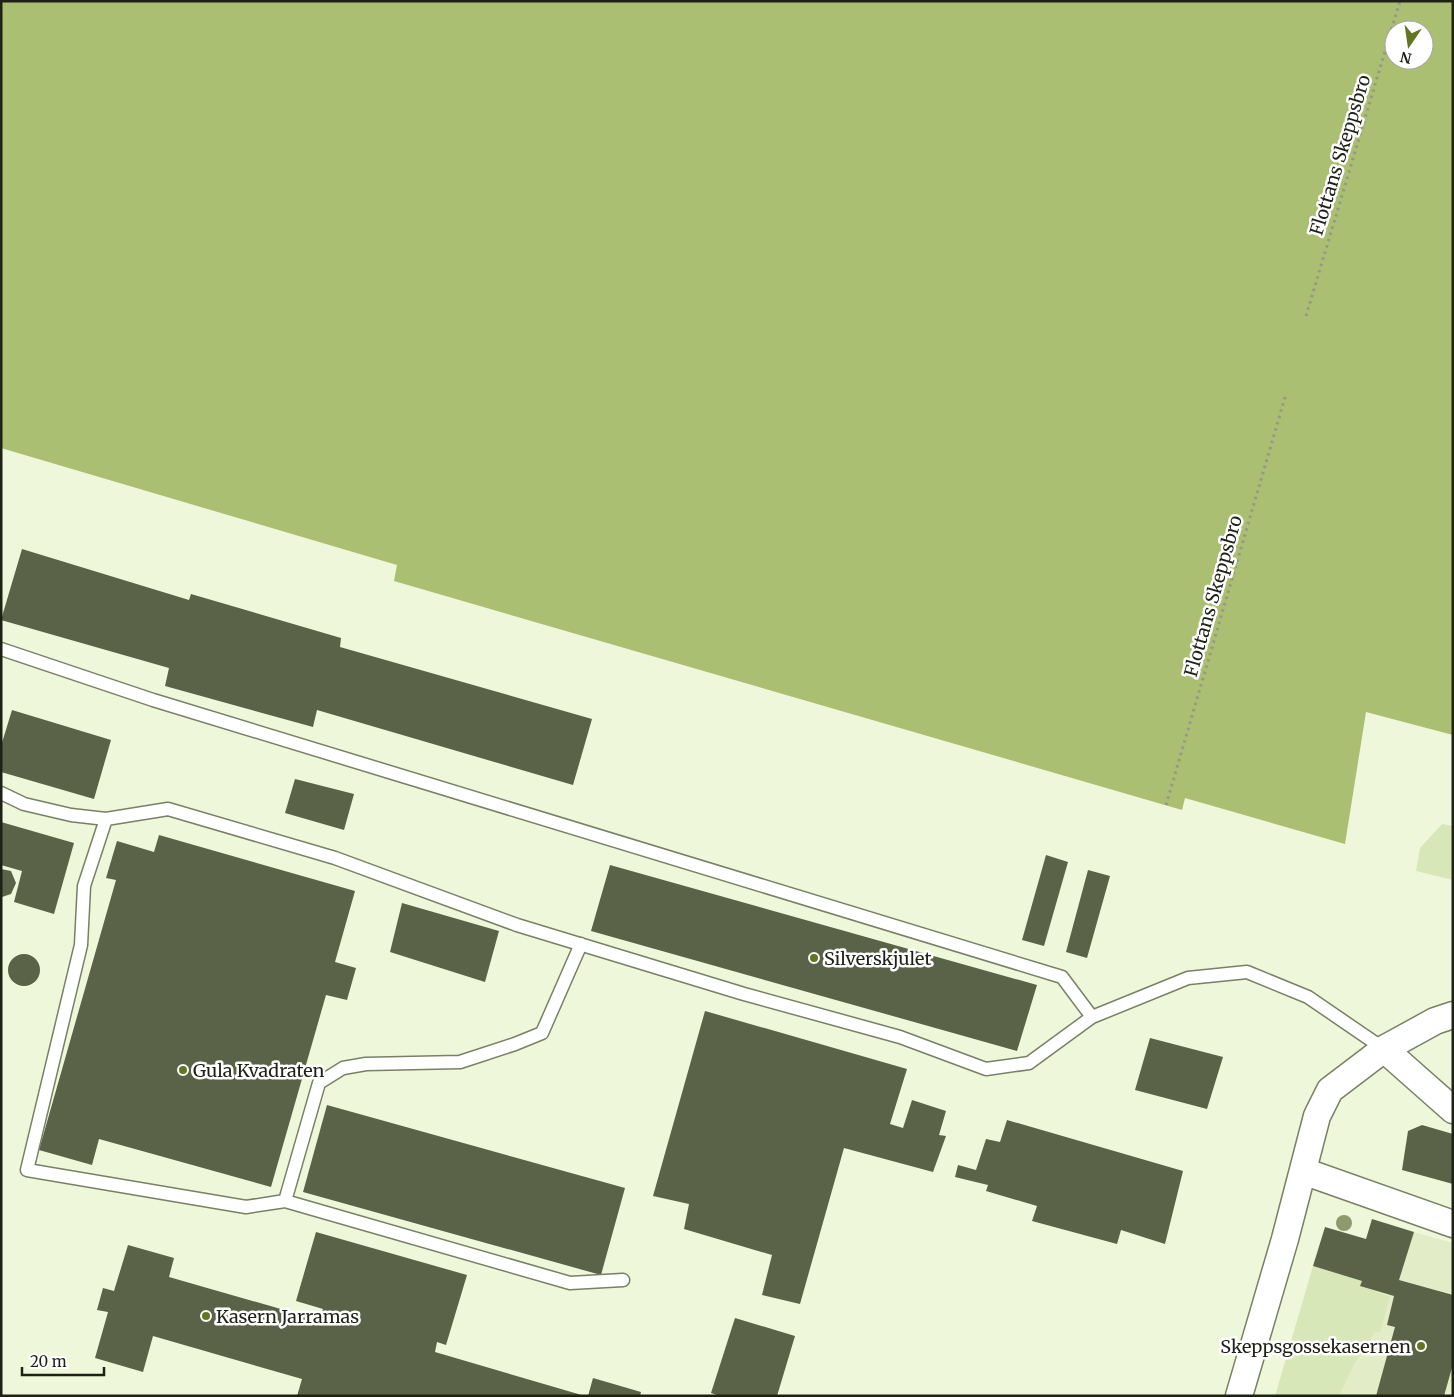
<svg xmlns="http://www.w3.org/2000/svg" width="1454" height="1397" font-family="Merriweather,serif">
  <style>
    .built { fill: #e2edc8 }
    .green { fill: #d8e7b8 }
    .water { fill: #aabf72; fill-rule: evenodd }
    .building { fill: #5a6248 }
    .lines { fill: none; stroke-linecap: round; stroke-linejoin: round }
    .lane-casing { stroke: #788066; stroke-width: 15 }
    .street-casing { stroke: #788066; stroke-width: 29 }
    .path { stroke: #949a84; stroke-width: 3; stroke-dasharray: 2.5 4; stroke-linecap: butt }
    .lane { stroke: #fff; stroke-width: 12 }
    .street { stroke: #fff; stroke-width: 26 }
    .tree { fill: #8e9a6d }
    .poi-dot { fill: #637524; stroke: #fff; stroke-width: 2 }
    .labels { text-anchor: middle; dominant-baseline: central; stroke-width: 5; stroke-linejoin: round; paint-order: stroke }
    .street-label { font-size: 18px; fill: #1e2116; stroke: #fff }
    .poi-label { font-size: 18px; fill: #1e2116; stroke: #fff; text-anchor: start }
  </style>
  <rect width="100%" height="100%" fill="#eef7d9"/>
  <path class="built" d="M1414,1232L1453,1243V1396H1276L1360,1286L1394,1296Z"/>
  <path class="green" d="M1442,824L1453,826V880L1416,871L1420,848Z
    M1313,1266L1362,1281L1361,1286L1390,1297L1380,1332H1375L1353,1366L1339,1396H1275Z"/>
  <path class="water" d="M1,1H1453V735L1366,712L1345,844L1185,798L1182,810L394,581L397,565L1,448ZM1394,30H1424V60H1394Z"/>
  <path class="building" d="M22,549L189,600L191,594L341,638L340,647L592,719L573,785L317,710L313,727L165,686L169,668L1,620Z
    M12,710L111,740L94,799L1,772V746Z
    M295,779L354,794L344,830L285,813Z
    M1,822L74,843L54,914L14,902L22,871L1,865Z
    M159,835L355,891L335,962L356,968L347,1000L326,995L271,1187L99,1139L92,1165L39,1150L116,880L106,878L117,841L154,852Z
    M1046,855L1068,862L1044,946L1022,940Z
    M610,865L1037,985L1017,1051L591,931Z
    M1,869L11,871L16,883L11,894L2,897Z
    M1088,870L1110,876L1087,958L1066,952Z
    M402,903L499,931L485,982L390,952Z
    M8 970a16 16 0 1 1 32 0a16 16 0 1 1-32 0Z
    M705,1011L907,1069L890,1124L903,1128L912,1100L946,1111L939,1135L946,1136L933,1172L844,1148L800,1304L762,1295L772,1255L684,1229L689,1204L653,1196Z
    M1150,1038L1223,1057L1207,1109L1135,1090Z
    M327,1105L625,1188L601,1275L303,1192Z
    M1007,1120L1183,1171L1165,1244L1121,1230L1117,1244L1032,1221L1037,1206L986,1191L988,1185L955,1177L958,1165L976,1170L986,1139L1000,1142Z
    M1422,1125L1453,1134V1184L1402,1170L1408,1131Z
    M1372,1219L1414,1232L1399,1280L1453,1295V1364L1444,1396H1376L1395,1327L1387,1325L1394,1296L1360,1286L1362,1281L1313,1266L1325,1227L1366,1239Z
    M316,1232L467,1275L446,1345L437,1342L435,1352L585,1396H297L302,1379L153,1336L143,1372L95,1358L108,1312L97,1310L103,1288L114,1291L128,1245L174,1258L169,1277L319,1320L323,1309L296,1301Z
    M735,1318L795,1336L777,1396H720L711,1393Z
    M593,1378L641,1392L640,1396H588Z"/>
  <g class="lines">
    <g class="lane-casing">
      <path id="lane" d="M1,649L153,700L1062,977L1092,1017
        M1,793L24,804L71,815L106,819L168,809L335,858L517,925L744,994L900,1037L986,1069L1029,1063L1092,1017L1188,978L1247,972L1308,997L1384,1049
        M106,819L84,886L81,945L27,1170L246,1207L285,1201
        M581,944L542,1033L515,1044L460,1062L366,1064L343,1068L319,1083L285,1201L570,1283L623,1280"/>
    </g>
    <g class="street-casing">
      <path id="street" d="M1384,1049L1453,1110
        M1303,1171L1453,1224
        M1239,1396L1285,1239L1317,1116L1330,1090L1384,1049L1435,1021L1453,1015"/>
    </g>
    <path class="path" d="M1306,316L1400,1
      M1166,805L1286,394"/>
    <use href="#lane" class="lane"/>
    <use href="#street" class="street"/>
  </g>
  <circle class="tree" cx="1344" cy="1223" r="8"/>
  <g class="poi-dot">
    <circle cx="814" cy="958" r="5"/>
    <circle cx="183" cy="1070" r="5"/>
    <circle cx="206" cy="1316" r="5"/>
    <circle cx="1421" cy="1346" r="5"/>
  </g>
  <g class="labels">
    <g class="street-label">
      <text transform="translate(1340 155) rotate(-73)">Flottans Skeppsbro</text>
      <text transform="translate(1213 596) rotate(-74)">Flottans Skeppsbro</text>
    </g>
    <g class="poi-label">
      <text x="824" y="958">Silverskjulet</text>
      <text x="193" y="1070">Gula Kvadraten</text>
      <text x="216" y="1316">Kasern Jarramas</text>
      <text x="1411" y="1346" text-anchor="end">Skeppsgossekasernen</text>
    </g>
  </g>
  <rect width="1454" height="1397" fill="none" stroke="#1e2116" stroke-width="5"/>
  <g transform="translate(1409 45) rotate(193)"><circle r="24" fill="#ffffff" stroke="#a5a6a2"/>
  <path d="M0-4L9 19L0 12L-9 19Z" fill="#637524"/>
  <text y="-8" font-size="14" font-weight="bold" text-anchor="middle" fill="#1e2116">N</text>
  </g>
  <path d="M22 1367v8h82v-8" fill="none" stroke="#1e2116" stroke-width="2.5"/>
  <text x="30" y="1367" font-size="15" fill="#1e2116" stroke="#ffffff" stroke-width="4" paint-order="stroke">20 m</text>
</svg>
